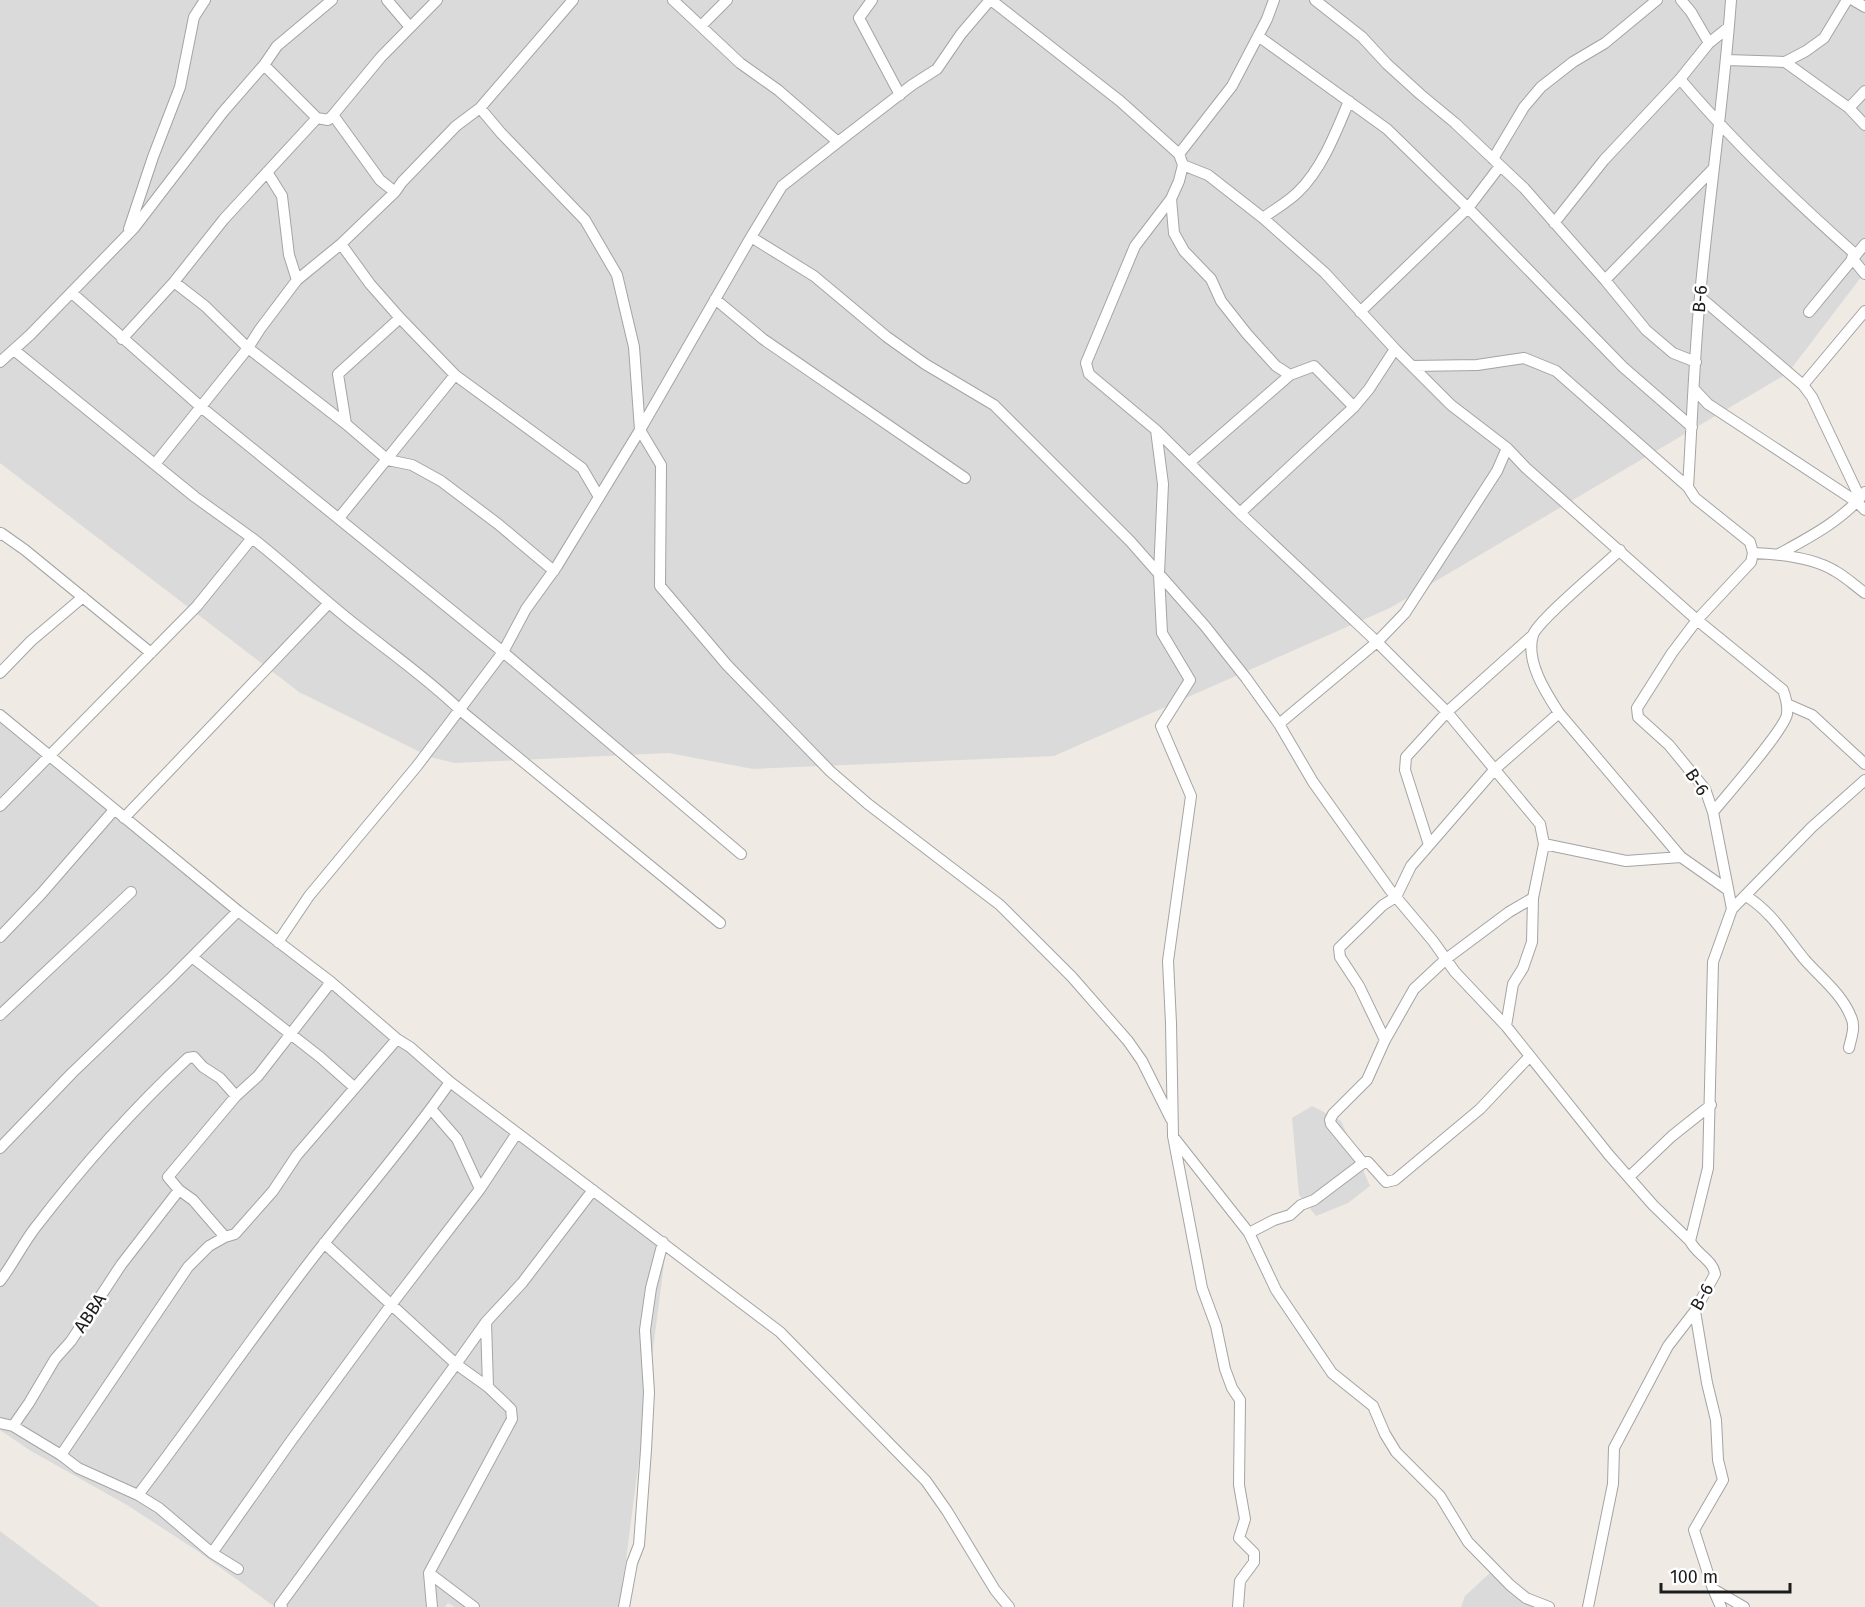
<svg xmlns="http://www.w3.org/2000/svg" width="1865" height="1607" font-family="'Fira Sans',sans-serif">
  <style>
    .residential { fill: #dbdada }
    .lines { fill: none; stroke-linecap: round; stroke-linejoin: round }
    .street-casing { stroke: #a4a4a4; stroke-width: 12 }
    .street { stroke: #fff; stroke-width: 10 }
    .labels { text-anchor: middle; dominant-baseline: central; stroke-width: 5; stroke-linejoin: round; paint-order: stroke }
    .street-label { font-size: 18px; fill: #1d1d1d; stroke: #fff }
  </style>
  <rect width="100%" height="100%" fill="#efeae3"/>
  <path class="residential" d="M0,0H1865V272L1788,373L1390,608L1054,756L753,769L669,753L455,763L430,757L299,692L0,463Z
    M0,711L666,1248L620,1607H455L448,1603L445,1607H275L196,1550L127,1505L31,1451L0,1430Z
    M1312,1106L1341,1121L1370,1186L1348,1203L1316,1216L1299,1195L1292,1118Z
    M0,1531L100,1607H0Z
    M1490,1573L1545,1607H1461L1465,1596Z"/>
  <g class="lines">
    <g class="street-casing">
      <path id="street" d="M387,0L410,27
        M673,0L740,63L778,90L838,142L782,186L751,237L814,276L887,337L925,364L994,405L1130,541L1205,626L1246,678L1279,724L1313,782L1390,890L1433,941L1455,972L1506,1026L1609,1155L1653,1205L1690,1241
        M872,0L859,18L900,95
        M991,0L1120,101L1179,154L1183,165L1179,181L1171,199L1135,246L1086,363L1089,374L1156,430L1163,484L1159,574L1162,633L1190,680L1161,726L1191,796L1168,961L1171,1023L1173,1136L1202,1288L1216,1326L1225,1369L1232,1388L1240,1400L1239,1485L1245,1519L1239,1538L1254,1553V1562L1240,1581L1238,1607
        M1315,0L1362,37L1387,64L1420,94L1455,123L1524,188L1605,280L1646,330L1673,353L1696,362
        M1681,0L1691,12L1709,43
        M1853,0L1865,7
        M701,26L727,0
        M1258,36L1387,129L1468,208L1623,367L1692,427
        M1727,60L1785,62L1806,51L1824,38L1847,0
        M1785,62L1849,108L1865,125
        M264,65L317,118
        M1680,79C1733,142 1793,199 1855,254
        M480,108L501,133L585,220L617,275L634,347L640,430L661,465L660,586L727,665L830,771L868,804L1000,905L1072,977L1128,1041L1142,1061L1171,1119
        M1849,108L1865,91
        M333,115L381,57L437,0
        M838,142L912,85L937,69L961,34L990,0
        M1179,154L1232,86L1267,19L1274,0
        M1493,159L1524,107L1541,87L1573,62L1605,43L1657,0
        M1183,165L1208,175L1263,218L1325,273L1395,349L1369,389L1354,407L1240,513
        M267,172L282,196L289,255L297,280
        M1171,199L1174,233L1184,251L1211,279L1221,301L1247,334L1276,366L1290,375L1314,366L1354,407
        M1263,218C1275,209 1288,202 1298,192C1322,169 1336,132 1349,101
        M1554,223L1604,160L1680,79L1709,43L1729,27
        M129,229L153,157L180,87L194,17L205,0
        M341,244L395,192L402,182L456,126L480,108L573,0
        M1852,258L1865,274
        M1605,280L1713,169
        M174,282L205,306L248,348L346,424
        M72,293L201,407L503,652L741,854
        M1700,297L1803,385L1812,397L1860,498
        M715,299L763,339L965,478
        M1360,312L1468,208L1500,166
        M1809,312L1865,244
        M400,318L455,375L582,468L599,497
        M122,339L174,282L224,219L317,118L328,120L333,115L380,180L395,192
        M1395,349L1451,405L1507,448L1526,468L1697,620L1783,690C1786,698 1788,706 1787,714C1785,729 1726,796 1713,812
        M0,362L30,335L134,228L223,112L264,65L277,46L332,0
        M1412,366L1477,365L1524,358L1556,371L1688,487
        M1803,385L1865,311
        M1694,389L1708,404L1857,502L1865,510
        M1156,430L1240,513L1377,642L1447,712L1540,824L1544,844L1533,898L1532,942L1523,968L1513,984L1506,1026
        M1190,462L1290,375
        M155,464L248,348L260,329L297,280L341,244L370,284L400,318L338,374L346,424L388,460L412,465L441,481L498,524L554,571
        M339,518L455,375
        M0,535L1,533L25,550L151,653
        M252,538C288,566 321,598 357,626C392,654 428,679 460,710L720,923
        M1620,550C1605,565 1538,620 1533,635C1525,661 1546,693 1559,713L1681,857
        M1753,553C1779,554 1812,557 1835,571C1846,577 1855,586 1865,593
        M1779,554C1810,537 1843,520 1865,492
        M0,673L31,641L83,597
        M1787,704L1812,715L1865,764
        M0,715L238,911L331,982L397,1039L410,1047L450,1082L780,1332L926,1481L947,1511L995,1590L1009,1607
        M1279,724L1377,642L1405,613L1497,471L1507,448
        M0,806L197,606L252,538L195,497L14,350
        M124,818L329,603
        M1544,844L1626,861L1681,857L1728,890
        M1429,845L1405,770L1406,757L1447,712L1533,635
        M1746,896C1772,912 1786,937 1805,960C1821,978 1842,994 1851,1017C1856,1027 1851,1038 1849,1048
        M1732,909L1812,827L1865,780
        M0,937L41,894L114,810
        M278,942L309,896L417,766L503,652L526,609L557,566L640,430L751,237
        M192,957L320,1057L355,1088
        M0,1015L131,892
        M1385,1040L1359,986L1340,957L1339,948L1383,905L1396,897L1411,866L1495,769L1559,713
        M1175,1139L1249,1233L1276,1290L1332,1373L1373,1406L1385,1434L1396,1452L1440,1496L1468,1542L1510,1585L1526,1598L1549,1607
        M0,1148L72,1073L170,979L238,911
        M1363,1163L1331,1124L1330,1120L1333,1114L1367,1080L1385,1040L1414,989L1446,959L1509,912L1533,898
        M1629,1177L1672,1136L1711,1105
        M480,1189L517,1133
        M1249,1233L1274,1220L1290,1215L1301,1205L1314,1200L1363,1163L1368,1162L1386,1182L1395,1180L1480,1109L1530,1056
        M225,1237L193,1200L179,1190L168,1177L236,1096
        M0,1281C13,1264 22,1245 35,1228C81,1168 133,1109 188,1058L194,1057L203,1067L220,1078L236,1096L258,1076L331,982
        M1695,1311L1707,1383L1716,1420L1718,1460L1723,1480L1694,1530L1713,1589L1721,1607
        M486,1322L488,1387
        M0,1423L13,1426L61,1455L78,1468L138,1495L159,1508L212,1553L238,1569
        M13,1426L29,1403L55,1359L71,1341L121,1265L179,1190
        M61,1455L188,1267L209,1246L225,1237L235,1234L273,1191L297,1155L397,1039
        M138,1495C195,1420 248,1343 305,1268C353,1205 405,1147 450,1082
        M212,1553L291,1441L391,1305L480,1189L457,1139L431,1109
        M429,1573L474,1607
        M1713,1589L1744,1607
        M282,1607L280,1605L456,1364L324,1243
        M432,1607L429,1573L512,1419L511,1409L488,1387L456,1364L486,1322L522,1283L593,1190
        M624,1607L632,1563L639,1545L646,1450L649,1392L645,1330L651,1288L663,1242
        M1588,1607L1613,1484L1614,1448L1668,1346L1695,1311L1715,1274C1713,1260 1696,1254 1690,1241L1708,1168L1713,962L1732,909L1713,812L1705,789L1669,745L1638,717L1637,708L1672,653L1697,620L1751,562L1753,553L1750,542L1695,498L1688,487C1692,424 1694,359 1700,296C1709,197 1724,99 1731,0"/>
    </g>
    <use href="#street" class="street"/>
  </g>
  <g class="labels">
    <g class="street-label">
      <text transform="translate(1700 299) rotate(-85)">B-6</text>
      <text transform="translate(1697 782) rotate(57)">B-6</text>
      <text transform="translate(1702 1297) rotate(-60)">B-6</text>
      <text transform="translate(90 1313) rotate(-56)">ABBA</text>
    </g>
  </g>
  <path d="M1661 1583v9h129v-9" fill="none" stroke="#1d1d1d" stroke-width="3"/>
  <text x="1670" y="1583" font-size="18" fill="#1d1d1d" stroke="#ffffff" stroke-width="4.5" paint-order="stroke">100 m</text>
</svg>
